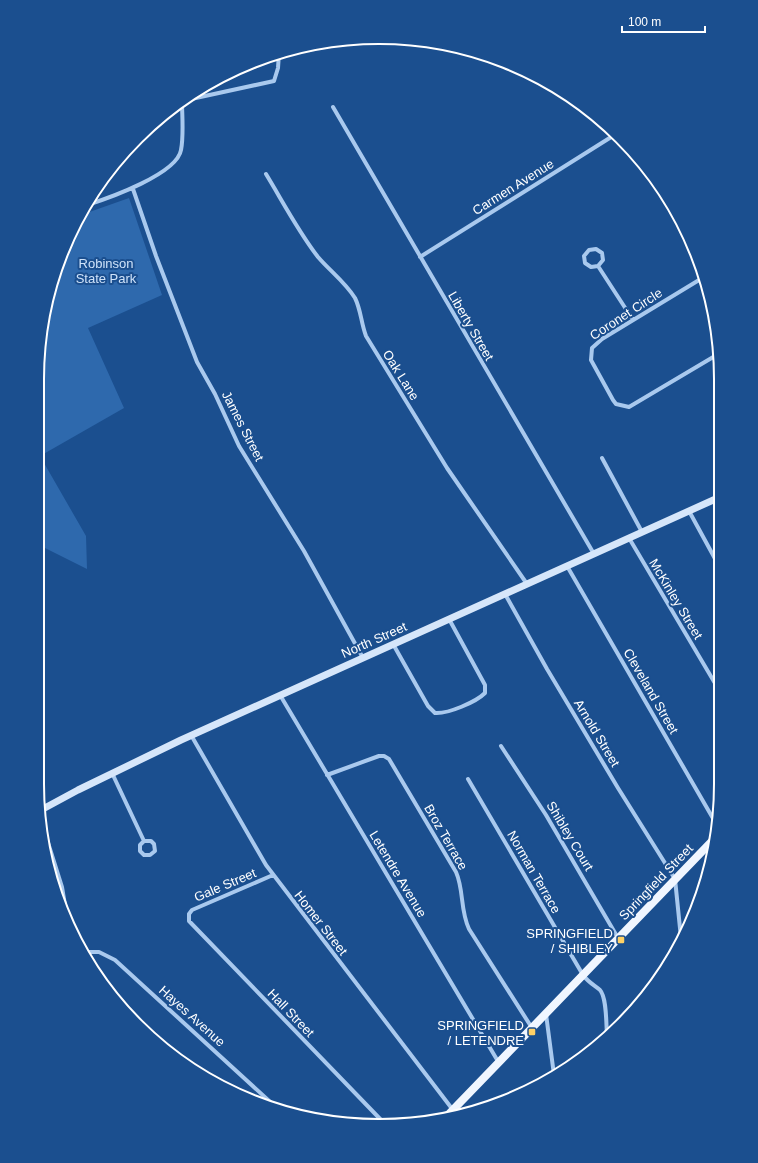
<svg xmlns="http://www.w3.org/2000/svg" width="758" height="1163" font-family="Arial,sans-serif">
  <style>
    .green { fill: #2e69ad }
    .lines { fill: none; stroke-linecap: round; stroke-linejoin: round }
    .street { stroke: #a9c9ee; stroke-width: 4 }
    .secondary { stroke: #d6e6fa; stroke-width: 7 }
    .primary { stroke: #f0f6ff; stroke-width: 8 }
    .poi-dot { fill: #ffd166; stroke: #1b4f8f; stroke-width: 1.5 }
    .labels { text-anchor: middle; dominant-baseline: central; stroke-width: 4; stroke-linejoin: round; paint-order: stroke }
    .street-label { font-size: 13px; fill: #fff; stroke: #1b4f8f }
    .park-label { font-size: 13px; fill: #cfe3fa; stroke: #1b4f8f }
    .poi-label { font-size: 13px; fill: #fff; stroke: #1b4f8f; text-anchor: end }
    .rim { fill: none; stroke: #fff; stroke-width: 2 }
  </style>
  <rect width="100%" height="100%" fill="#1b4f8f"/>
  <path class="green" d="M129,198L162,295L88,328L124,408L40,456L86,536L87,569L39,545L40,334L72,228L81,215Z"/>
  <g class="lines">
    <path class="street" d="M182,101L274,81L278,68L279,53
      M333,107L594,554
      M266,174C283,202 298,231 318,257C330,271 345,282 355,298C361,310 361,323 366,336L447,468L527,584
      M133,189L156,256L197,362L215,394L239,446L304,551L363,658
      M87,205C109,198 177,174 181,150C184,135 182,116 182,101
      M420,257L616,134
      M598,266L591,267L585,263L584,256L589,250L596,249L602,253L603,260L598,266L633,320
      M704,277L602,339L592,348L591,360L613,400L616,404L629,407L720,353
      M602,458L642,532
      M689,511L719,566
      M629,538L719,690
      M567,566L718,827
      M505,594L547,669L618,788L675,879L681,938
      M393,644L428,706L435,713C448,714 476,702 485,693V685L449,619
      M280,695L499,1063
      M191,735L266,865L453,1110
      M501,746L546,815L618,938
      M112,773L144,841L140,845V851L144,855H150L155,851L154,844L151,841H144
      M327,775L379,756H384L389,759L456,872C464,890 460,910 469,929L532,1028
      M468,779L583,975C588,982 594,985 600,990C607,998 606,1024 607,1035
      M45,833L62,887L67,917
      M273,875L192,910L189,914V921L384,1123
      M84,952H99L115,960L279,1110
      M546,1014L554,1075
      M289,1112L295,1113"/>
    <path class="secondary" d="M41,810L78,790L181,740L720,497"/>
    <path class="primary" d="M447,1116L716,837"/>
  </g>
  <g class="poi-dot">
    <rect x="617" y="936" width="8" height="8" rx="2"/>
    <rect x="528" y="1028" width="8" height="8" rx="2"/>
  </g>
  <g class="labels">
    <g class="street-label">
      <text transform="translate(513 187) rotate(-32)">Carmen Avenue</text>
      <text transform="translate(626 314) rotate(-33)">Coronet Circle</text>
      <text transform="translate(471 326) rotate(60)">Liberty Street</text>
      <text transform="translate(401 375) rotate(58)">Oak Lane</text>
      <text transform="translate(243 426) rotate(63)">James Street</text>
      <text transform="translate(676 599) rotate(59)">McKinley Street</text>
      <text transform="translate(374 640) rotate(-24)">North Street</text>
      <text transform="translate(651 691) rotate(60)">Cleveland Street</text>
      <text transform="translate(597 733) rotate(59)">Arnold Street</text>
      <text transform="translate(570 836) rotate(59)">Shibley Court</text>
      <text transform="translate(446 837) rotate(60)">Broz Terrace</text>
      <text transform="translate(534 872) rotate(60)">Norman Terrace</text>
      <text transform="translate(398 874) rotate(59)">Letendre Avenue</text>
      <text transform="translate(656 882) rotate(-46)">Springfield Street</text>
      <text transform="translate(225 885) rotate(-23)">Gale Street</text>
      <text transform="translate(321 923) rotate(52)">Homer Street</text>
      <text transform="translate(291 1013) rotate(46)">Hall Street</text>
      <text transform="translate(192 1016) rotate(42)">Hayes Avenue</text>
    </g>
    <g class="park-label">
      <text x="106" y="263">Robinson<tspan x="106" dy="15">State Park</tspan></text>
    </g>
    <g class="poi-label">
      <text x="613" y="933">SPRINGFIELD<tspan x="613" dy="15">/ SHIBLEY</tspan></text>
      <text x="524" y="1025">SPRINGFIELD<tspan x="524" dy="15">/ LETENDRE</tspan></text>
    </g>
  </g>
  <path d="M0 0H758V1163H0ZM379 44H379A335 335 0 0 1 714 379V784A335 335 0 0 1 379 1119H379A335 335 0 0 1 44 784V379A335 335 0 0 1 379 44Z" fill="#1b4f8f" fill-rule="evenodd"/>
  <path class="rim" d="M379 44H379A335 335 0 0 1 714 379V784A335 335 0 0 1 379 1119H379A335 335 0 0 1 44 784V379A335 335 0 0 1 379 44Z"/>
  <path d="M622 26v6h83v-6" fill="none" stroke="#ffffff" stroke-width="2"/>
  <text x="628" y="26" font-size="12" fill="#ffffff" stroke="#1b4f8f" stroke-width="3" paint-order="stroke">100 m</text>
</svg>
